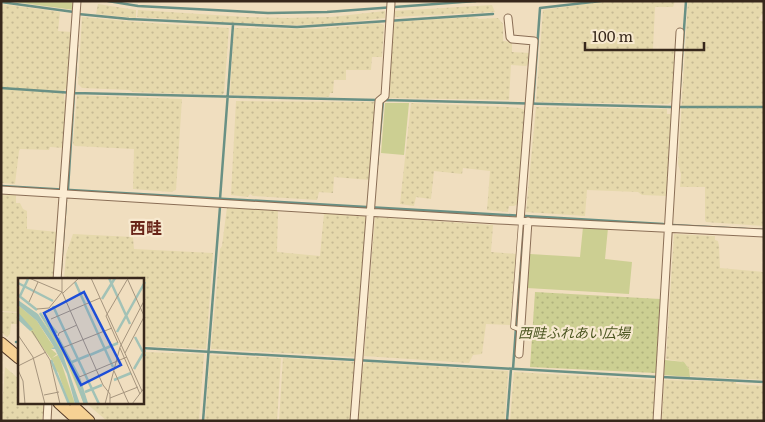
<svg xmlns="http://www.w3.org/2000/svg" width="765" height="422" font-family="Literata,'Noto Sans JP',serif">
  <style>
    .farmland { fill: url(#farmland-dots) }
    .grass { fill: #cccf92 }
    .park { fill: url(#park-dots) }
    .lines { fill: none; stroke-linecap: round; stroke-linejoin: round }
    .stream { stroke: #699084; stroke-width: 2.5 }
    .lane-casing { stroke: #8a6e56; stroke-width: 5.5 }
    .street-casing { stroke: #8a6e56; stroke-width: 9 }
    .primary-casing { stroke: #573d2b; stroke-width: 13 }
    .lane { stroke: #fbecd2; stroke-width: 4 }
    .street { stroke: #fbecd2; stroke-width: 7 }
    .primary { stroke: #f6d194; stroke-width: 11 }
    .labels { text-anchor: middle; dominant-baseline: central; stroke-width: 4.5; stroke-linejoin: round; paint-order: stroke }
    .park-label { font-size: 14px; font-style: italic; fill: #4c5621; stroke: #f7e9cf }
    .quarter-label { font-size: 16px; font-weight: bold; fill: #682418; stroke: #f7e9cf }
    .inset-river { fill: none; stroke: #a2c2b6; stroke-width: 2.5 }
    .inset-road { fill: none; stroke: #a6957e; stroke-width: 1 }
    .view { fill: #1d4ed8; fill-opacity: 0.15; stroke: #1d4ed8; stroke-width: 2.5 }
    .inset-edge { fill: none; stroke: #38281c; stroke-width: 2.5 }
  </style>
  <defs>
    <pattern id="farmland-dots" width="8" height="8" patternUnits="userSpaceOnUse" patternTransform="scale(1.25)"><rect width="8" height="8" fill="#e6d9ac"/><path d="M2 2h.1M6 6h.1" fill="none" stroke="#c6ba93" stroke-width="1.8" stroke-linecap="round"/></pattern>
    <pattern id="park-dots" width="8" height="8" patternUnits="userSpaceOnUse" patternTransform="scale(1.25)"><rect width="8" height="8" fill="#cccf92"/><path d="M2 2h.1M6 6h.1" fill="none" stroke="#b0b27d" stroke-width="1.8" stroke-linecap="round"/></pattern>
  </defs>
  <rect width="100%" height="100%" fill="#f0debf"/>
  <path class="farmland" d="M606,1H675L673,7H655L653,49L676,50L673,100L668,104L536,102L543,10Z
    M688,1H764V14L761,15L759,19L760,21H764V226L706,222L705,220V187H680L681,174L678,164Z
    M1,4L60,12L58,31L71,32L73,34L69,86L64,90V100L69,101L65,148L50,147L49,150L20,149L19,151L15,184L1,183Z
    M98,4L136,10V18L96,14Z
    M492,5L495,12L393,17L392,14L394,11Z
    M138,10L246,17L289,18L331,17L385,11V18L331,24L293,25L232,23L137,17Z
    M82,17L136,22L229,28L224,93L222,95L133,92L129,90L82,88L78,84Z
    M473,17L479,19L498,18L503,24V41L512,42V52L529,53L528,64L526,66L511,65L509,100L389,98L387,94L392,22Z
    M379,23L384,25L382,57H372L371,70H346V80H334L333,93H330L329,97L230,95L234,28L316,29Z
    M77,95L182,99L176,190L171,192L133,189L134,149L75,146L73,144Z
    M236,101L375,102L370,180L334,177L333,193L319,192L317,200L253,196L250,194L248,197L231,195Z
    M411,103L508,107L520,108L526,111L518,204L514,206H509L508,212L487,210L490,171L463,168L462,174L434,171L431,199L416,197L414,206L400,204Z
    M536,107L667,109V114H672L668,196L642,195L638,192L587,190L585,216L526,212Z
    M1,195H16V203H20L23,209L27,211V229L58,232L55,279L19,280V312L1,311Z
    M227,207L278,210L277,252L320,256L324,213L364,216L368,220L356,357L211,349L220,249L222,246Z
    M375,217L493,225L491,252L516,254L510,325L486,324L482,354L473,355L469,363L364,356Z
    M73,234L133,237L134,249L213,253L206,349L143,346L142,280L64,279L66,254Z
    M674,234L715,236V240L718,241L719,246L720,268L764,272V380L690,376L689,369L684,362L666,359Z
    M1,312L19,313V324H11L10,334L7,337L1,332Z
    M143,352L204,354L199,421H107L86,403H142Z
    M210,355L281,358L277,421H205Z
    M283,358L356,362L351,421H279Z
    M366,362L508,371L505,421H358L363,365Z
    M5,367L19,379V403H42L44,406L42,421H1Z
    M514,372L656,380L654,421H510Z
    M664,380L736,382V384L764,386V421H662Z"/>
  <path class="grass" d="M7,1H70L74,4V10Z
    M385,103H409L404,155L381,153Z
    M583,227L608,228L605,259L632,262L629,294L527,288L530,254L580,257Z
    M665,360L684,362L689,369L690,377L664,375Z"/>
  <path class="park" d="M535,292L660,299L656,373L530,367Z"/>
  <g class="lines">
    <path class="stream" d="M108,1L138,6L268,13L327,12L476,1
      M1,2L74,12
      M78,14L129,19L297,27L493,14
      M1,88L74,93L377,100
      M679,99L686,1
      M383,100L671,107H764
      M533,104L540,8L601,1
      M377,165L383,101
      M1,186L663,224
      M68,189L77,45
      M220,199L233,25
      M672,225L764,230
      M60,280L66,200
      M16,342H19
      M142,348L658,377
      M513,369L523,230
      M662,377L764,382
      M203,421L220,207
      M507,421L511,369"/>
    <g class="lane-casing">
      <path id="lane" d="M521,330L513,327L521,221"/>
    </g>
    <g class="street-casing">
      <path id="street" d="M508,18L510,37L512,39L534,41L520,221
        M1,190L498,220L764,233
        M57,280L77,1
        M519,354L528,221
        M47,421L48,403
        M354,421L379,101L385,96L391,3
        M657,421L680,32"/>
    </g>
    <g class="primary-casing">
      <path id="primary" d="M1,343L19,358
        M59,403L79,421
        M75,408L89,421"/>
    </g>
    <use href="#lane" class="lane"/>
    <use href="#street" class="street"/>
    <use href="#primary" class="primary"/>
  </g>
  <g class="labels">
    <g class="park-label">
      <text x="574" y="332">西畦ふれあい広場</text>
    </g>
    <g class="quarter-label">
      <text x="146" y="227">西畦</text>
    </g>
  </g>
  <g transform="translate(18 278)">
    <rect width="126" height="126" fill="#f0debf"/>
    <path d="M0,27L19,43L31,62L36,69L33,71L39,76L34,80L40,77L42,81L57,126H51L40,94L35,91L36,85L0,36ZM20,36L44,70L59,101L66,126L47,80Z" fill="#cccf92"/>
    <path d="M0,22L20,36L44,74L62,126H57L49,96L37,71H33L36,69L31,61L19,43L0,27Z" fill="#a2c2b6"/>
    <path class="inset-river" d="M91,0L112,46M57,4L67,26M0,5L35,23M0,17L19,32M2,18L10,1M84,21L97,0M67,27L95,89M35,28L81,126M22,35L51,81L67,126M0,36L14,52M0,40L13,52M29,43L39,55M99,54L127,4M117,59L127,78M40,60L61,99M72,77L100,65M33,82L51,126M54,84L71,77M116,91L127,72M61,100L69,126M96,102L113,95M67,114L84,107"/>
    <path class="inset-road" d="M11,0L44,14M44,0V14L85,107L92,116V126M73,0L124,113M109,0L127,40M45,15L61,0M11,24L20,4M19,31L31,30L44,14M33,41L82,20M14,53L32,82L42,126M0,57L15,79L27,126M40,58L41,55L59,47M100,65L88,38L109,2M44,70L94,50M102,70L122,116M107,75L126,39M0,88L28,74M0,92L5,103L7,126M96,93L111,126M59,100L109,79M26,117L41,114M92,120L120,109M87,126L102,69L127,21M114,126L127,109"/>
    <path class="view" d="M66,14L103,87L63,107L26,35Z"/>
    <rect width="126" height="126" class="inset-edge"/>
  </g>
  <rect width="765" height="422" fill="none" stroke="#38281c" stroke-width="5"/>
  <path d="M585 42v8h119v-8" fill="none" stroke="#38281c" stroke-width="2.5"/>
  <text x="592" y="42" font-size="15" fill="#38281c" stroke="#f7e9cf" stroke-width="4" paint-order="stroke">100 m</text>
</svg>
